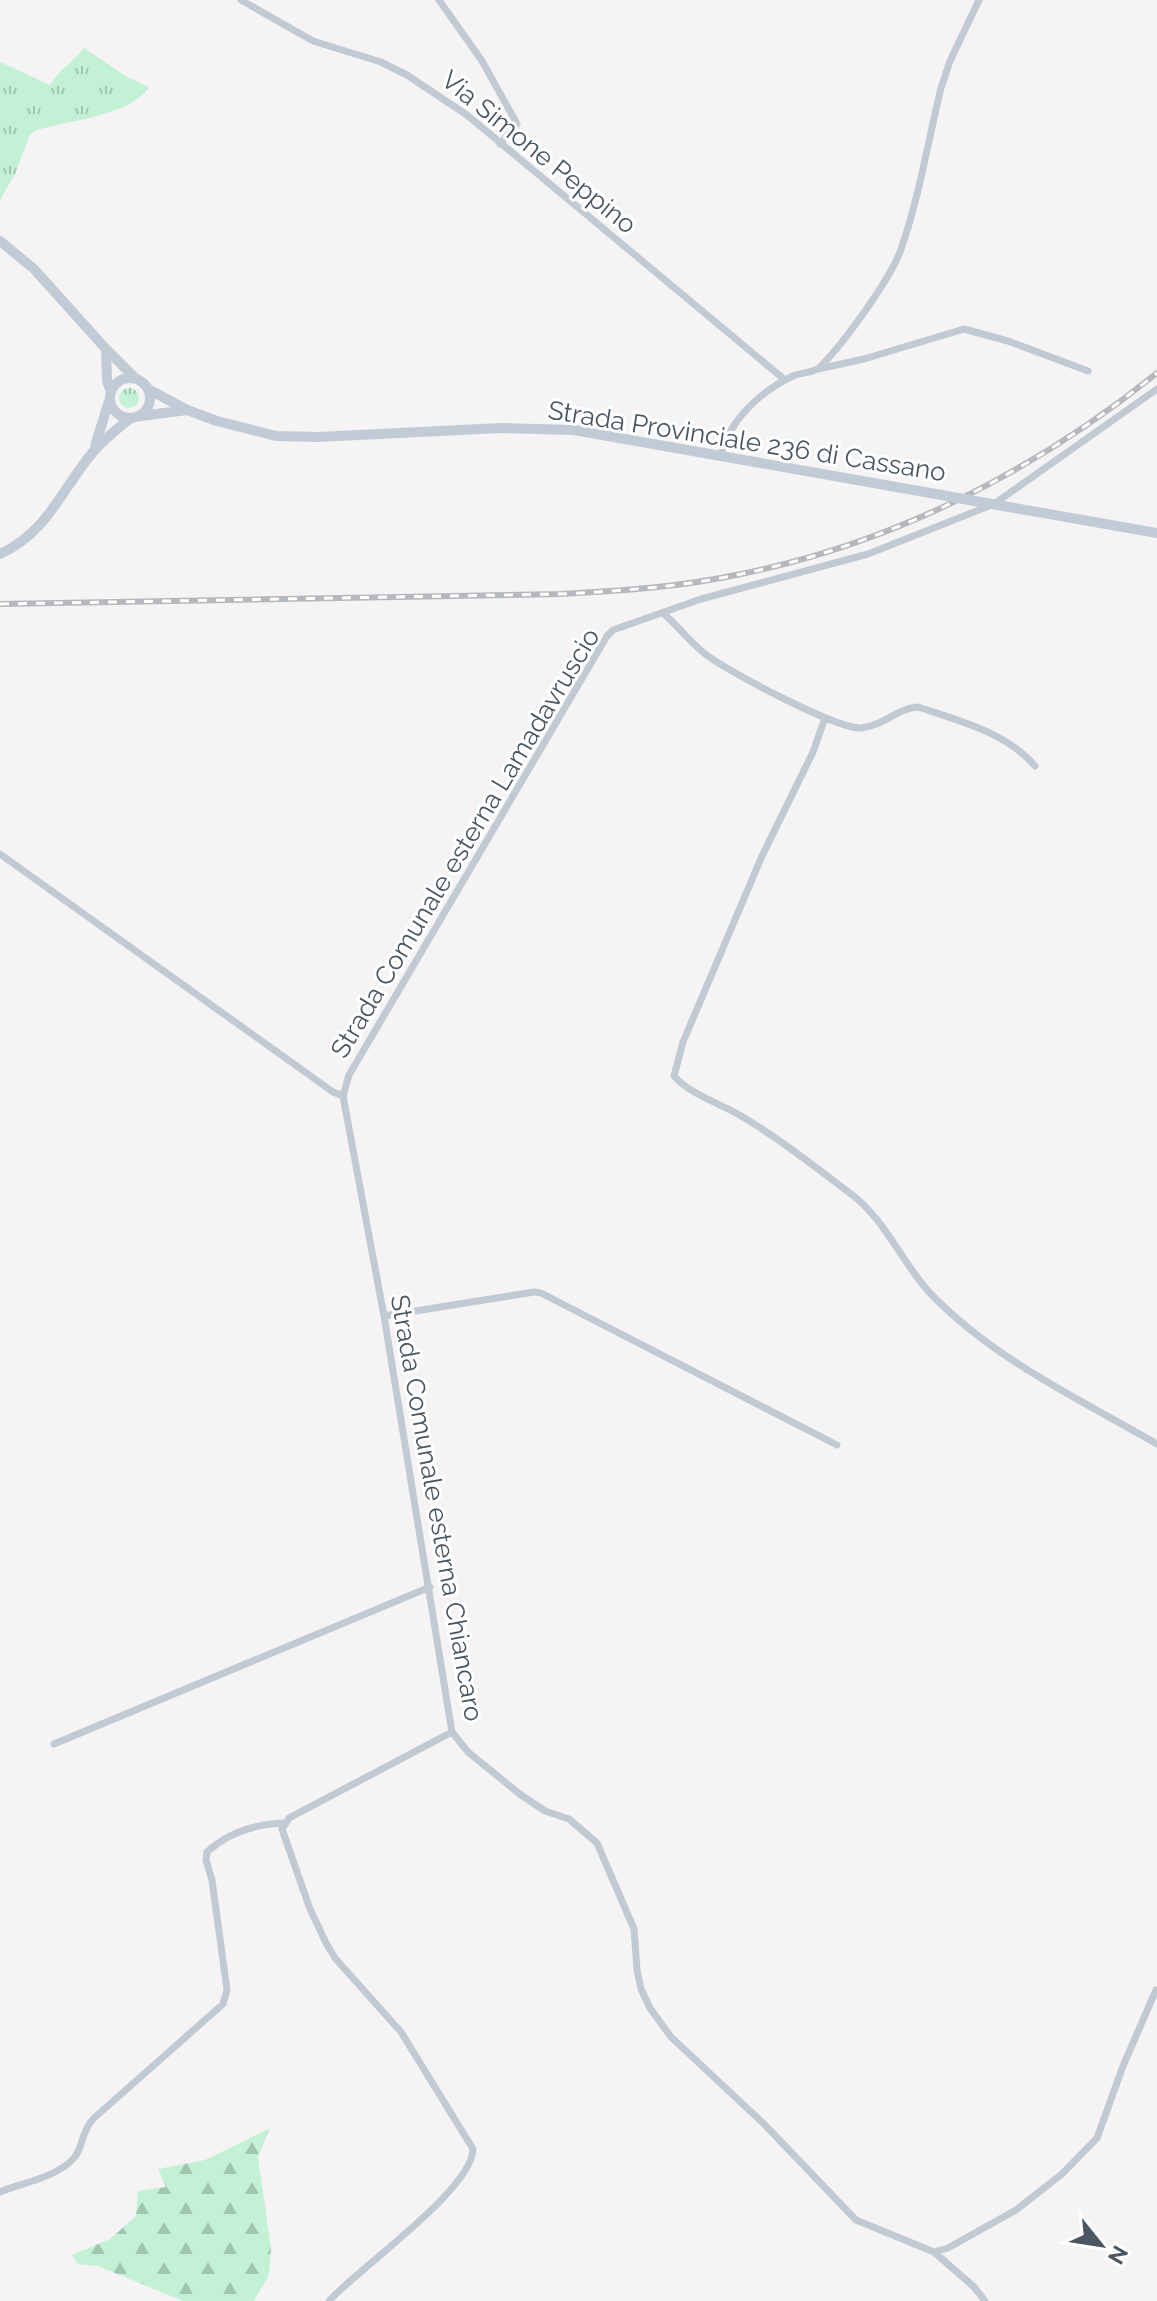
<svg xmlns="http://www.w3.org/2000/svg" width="1157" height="2301" font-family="Raleway,sans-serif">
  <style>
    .grass { fill: url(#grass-tufts) }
    .forest { fill: url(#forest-firs) }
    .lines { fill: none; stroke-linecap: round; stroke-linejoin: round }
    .street { stroke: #c1cad2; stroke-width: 7 }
    .secondary { stroke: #c1cbd6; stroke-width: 10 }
    .rail-casing { stroke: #b5b8bd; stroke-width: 6 }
    .rail { stroke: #fff; stroke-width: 3; stroke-dasharray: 9; stroke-linecap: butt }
    .secondary-bridge { stroke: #c1cbd6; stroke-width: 10 }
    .labels { text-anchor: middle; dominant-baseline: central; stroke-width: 6; stroke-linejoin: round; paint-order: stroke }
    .street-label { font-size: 26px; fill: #4a5661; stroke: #fff }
  </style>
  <defs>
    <pattern id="grass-tufts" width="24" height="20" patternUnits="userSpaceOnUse" patternTransform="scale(2)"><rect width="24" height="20" fill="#c3f1d5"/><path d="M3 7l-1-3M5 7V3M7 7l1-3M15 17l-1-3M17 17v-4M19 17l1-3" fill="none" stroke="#a0c6b0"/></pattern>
    <pattern id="forest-firs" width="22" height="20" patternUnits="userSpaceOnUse" patternTransform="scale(2)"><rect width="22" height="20" fill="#c3f1d5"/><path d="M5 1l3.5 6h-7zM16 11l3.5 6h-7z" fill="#a0c6b0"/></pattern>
  </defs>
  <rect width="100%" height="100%" fill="#f5f3f3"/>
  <path class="grass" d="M84,48L127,77L149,87C130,117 65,120 35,131L30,135L15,174L0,200V62L50,85C58,71 74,61 84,48Z
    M119 398a10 10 0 1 1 20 0a10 10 0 1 1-20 0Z"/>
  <path class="forest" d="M270,2128L258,2157L271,2248L269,2275L254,2301H183L98,2266L78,2264L72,2255L110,2239L136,2216L138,2191L166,2187L158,2169L205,2160Z"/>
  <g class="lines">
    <path class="street" d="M241,0L313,41L381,62L407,75L467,115L785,380
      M439,0L482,61L517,124L500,144
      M818,369L864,359L964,329L1008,341L1088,371
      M721,455C730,419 761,391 793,376C802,372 815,373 821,366C843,344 892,277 901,249C919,198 928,141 941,88L950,61L979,0
      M664,614C678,626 689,641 704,653C726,671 835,728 860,728C882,727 897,708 918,707C958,720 1007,733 1035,766
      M825,718L813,752L762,856L683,1042L674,1076C690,1094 716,1102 736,1113C776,1136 814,1166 851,1194C885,1219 902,1263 930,1293C993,1359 1079,1399 1157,1444
      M0,854L333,1092L343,1096L384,1316L452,1732L468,1752L521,1795L545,1811L569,1819L597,1843L634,1929L637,1970L641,1989L650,2008L671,2037L763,2123L856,2220L934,2252L974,2287L985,2301
      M343,1096L349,1075L607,636L613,630L701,599L868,554L994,504L1157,389
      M384,1316L534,1292L541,1293L837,1445
      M54,1744L430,1587
      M0,2192C24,2182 56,2178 74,2158C83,2148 81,2132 93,2119L223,2004L227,1990L212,1880L206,1860L207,1852C229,1832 254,1824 284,1823
      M934,2252L948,2248L1016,2210L1062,2174L1097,2138L1123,2066L1156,1990
      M329,2301C360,2267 472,2190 473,2149L401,2032L335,1958L326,1943L310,1909L282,1829L289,1818L452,1732"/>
    <path class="secondary" d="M0,241L34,269L106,349L136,379
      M106,349L107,381L111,392
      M110 398a20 20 0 1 1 40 0a20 20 0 1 1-40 0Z
      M148,389L187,410L217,421L276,436L318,437L501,428L574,430L947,496
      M141,416L187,410
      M95,446L109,401
      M986,503L1157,533
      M0,554C47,533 62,489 93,452C104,439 118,428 131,418"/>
    <g class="rail-casing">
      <path id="rail" d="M0,604L560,594C620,591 681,587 741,574C894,543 1035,471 1157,373"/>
    </g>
    <use href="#rail" class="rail"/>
    <path class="secondary-bridge" d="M947,496L986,503"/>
  </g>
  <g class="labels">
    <g class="street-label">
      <text transform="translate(539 152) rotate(39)">Via Simone Peppino</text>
      <text transform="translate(747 441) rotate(9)">Strada Provinciale 236 di Cassano</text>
      <text transform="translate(465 843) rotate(-59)">Strada Comunale esterna Lamadavruscio</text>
      <text transform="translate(437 1508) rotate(80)">Strada Comunale esterna Chiancaro</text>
    </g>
  </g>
  <g transform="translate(1101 2245) rotate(120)" stroke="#ffffff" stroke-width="6" paint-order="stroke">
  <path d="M0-6L14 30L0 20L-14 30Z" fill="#4a5661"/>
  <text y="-12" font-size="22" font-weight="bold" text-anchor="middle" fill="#4a5661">N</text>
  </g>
</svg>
